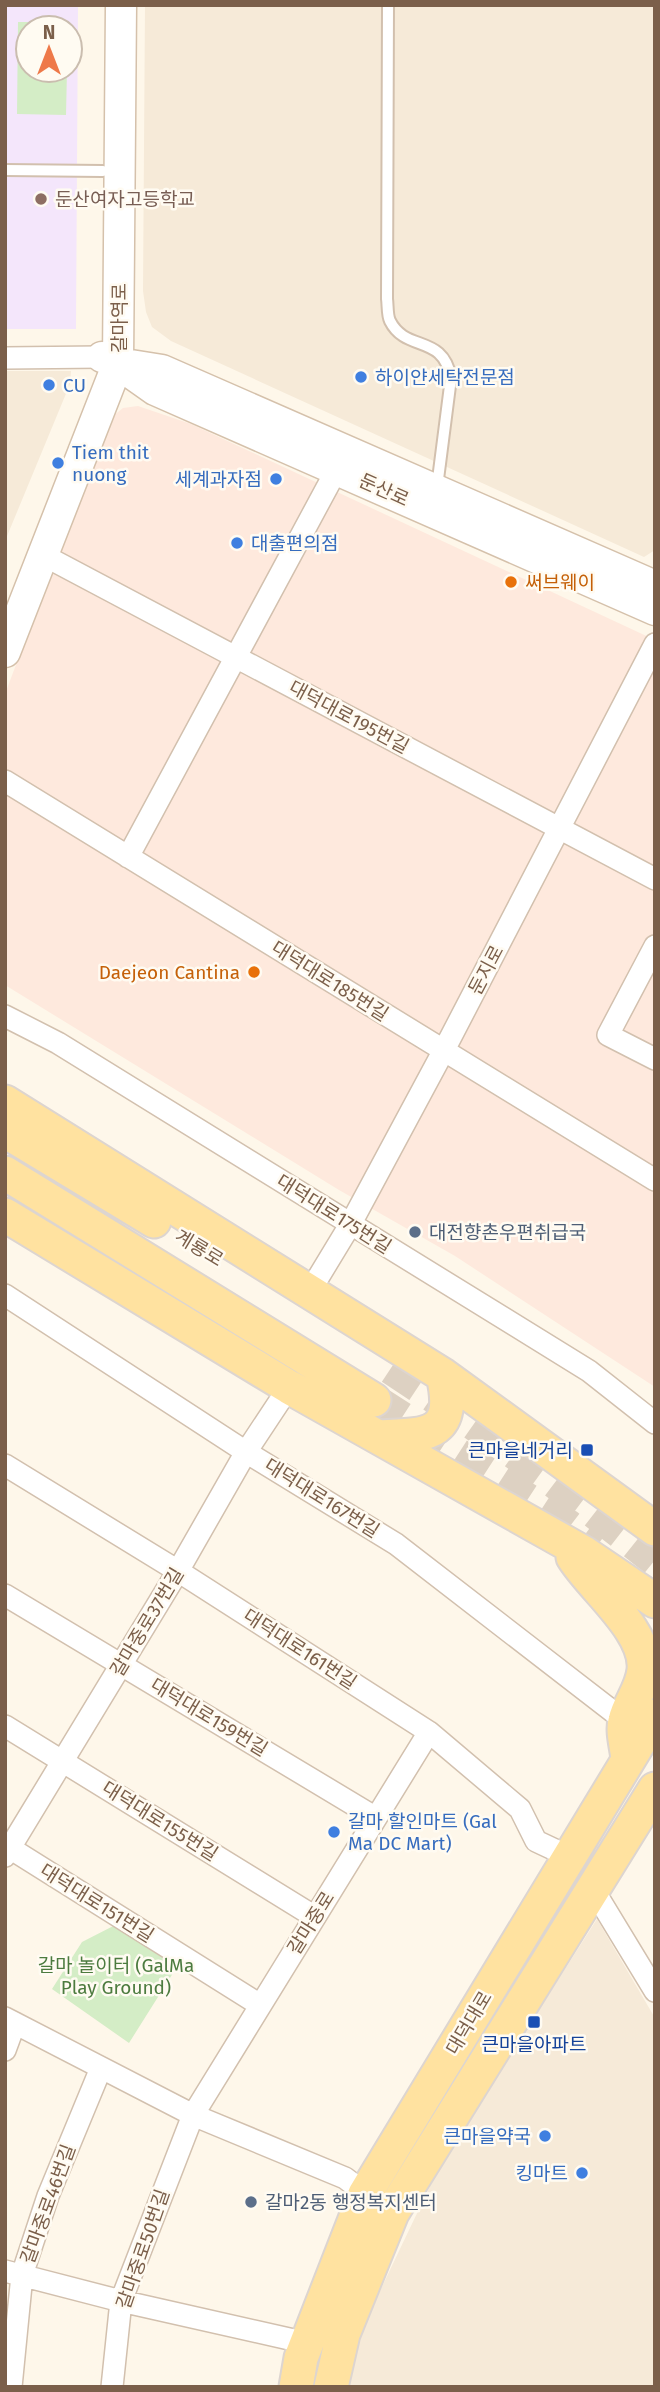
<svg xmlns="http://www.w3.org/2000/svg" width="660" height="2392" font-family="'Fira Sans','Noto Sans KR',sans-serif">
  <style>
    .residential { fill: #f6ead8 }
    .commercial { fill: #fee9dd }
    .education { fill: #f4e6fb; fill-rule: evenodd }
    .green { fill: #d4edc6 }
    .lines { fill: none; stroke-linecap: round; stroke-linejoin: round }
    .primary-tunnel { stroke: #ddd1c2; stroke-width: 33; stroke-dasharray: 33 17; stroke-linecap: butt }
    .lane-casing { stroke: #d2c0ae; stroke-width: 14 }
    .street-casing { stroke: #d2c0ae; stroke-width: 24 }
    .secondary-casing { stroke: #d5c1ab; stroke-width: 33 }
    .primary-casing { stroke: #ddd5d0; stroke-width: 37 }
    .lane { stroke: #fff; stroke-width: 10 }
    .street { stroke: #fff; stroke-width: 21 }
    .secondary { stroke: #fff; stroke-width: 30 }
    .primary { stroke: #ffe2a0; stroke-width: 33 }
    .education-dot { fill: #8d6e63; stroke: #fffbf2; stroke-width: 2.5 }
    .shop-dot { fill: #3f7fe0; stroke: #fffbf2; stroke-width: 2.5 }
    .food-dot { fill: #e8710a; stroke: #fffbf2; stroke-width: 2.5 }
    .service-dot { fill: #5c6f8a; stroke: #fffbf2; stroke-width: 2.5 }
    .transit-dot { fill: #1a4fb4; stroke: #fffbf2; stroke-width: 2.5 }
    .labels { text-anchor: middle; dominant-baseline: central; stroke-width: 5; stroke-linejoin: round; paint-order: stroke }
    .education-label { font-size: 19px; fill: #785e54; stroke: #fffbf2; text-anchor: start }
    .street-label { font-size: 19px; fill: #7b5f4a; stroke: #fffbf2 }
    .shop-label { font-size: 19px; fill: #366cbe; stroke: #fffbf2; text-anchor: start }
    .food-label { font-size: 19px; fill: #c56008; stroke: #fffbf2; text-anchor: start }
    .service-label { font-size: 19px; fill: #4e5e75; stroke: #fffbf2; text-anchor: start }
    .transit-label { font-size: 19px; fill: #164399; stroke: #fffbf2; text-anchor: end }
    .park-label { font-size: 19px; fill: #4c7b3f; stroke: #fffbf2 }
  </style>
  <rect width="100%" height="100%" fill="#fef7ea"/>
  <path class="residential" d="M145,5H655V550L644,557L171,341L152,327L146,312L143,291Z
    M5,371H71L70,384L5,541Z
    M597,1919L655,2018V2387H349L358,2337L441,2163Z"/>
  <path class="commercial" d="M138,406L191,424L655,640V1387L455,1256L339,1190L5,985V694L108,420L123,408Z"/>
  <path class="education" d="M5,5H78L76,329H5ZM28,28H70V70H28Z"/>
  <path class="green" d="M18,22H67V28H28V70H67L66,115L17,114Z
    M125,1920L180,1962L129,2043L52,1989L82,1942Z"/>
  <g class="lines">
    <path class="primary-tunnel" d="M391,1368C482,1428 570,1491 655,1560
      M374,1400L567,1525L596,1547"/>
    <g class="lane-casing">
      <path id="lane" d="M388,5L387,299C388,305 387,315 390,321C406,353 443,333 451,378L437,487
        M5,170L103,171"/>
    </g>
    <g class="street-casing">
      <path id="street" d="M5,358L102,357
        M43,555L655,879
        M5,781L655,1180
        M128,857L337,469
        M655,946L608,1035L655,1059
        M5,1016L58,1043L589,1371L655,1423
        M310,1291L350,1225L444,1050L655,644
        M5,1295L246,1452L396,1544L625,1721
        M5,1465L178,1571L429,1732L520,1809L536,1841L570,1857
        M5,1595L376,1818
        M5,1726L315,1917
        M5,1845L260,2005
        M5,1856L178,1571L246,1452L289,1387
        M593,1889L655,1991
        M5,2018L193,2115L345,2178L373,2199
        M5,2050L15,2023
        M5,2271L121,2301L307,2343
        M11,2387L22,2275L48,2196L101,2068
        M112,2387L121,2301L193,2115L429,1732"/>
    </g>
    <g class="secondary-casing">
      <path id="secondary" d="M102,357L118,363L162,370L655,586
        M121,366L155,390L655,610
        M5,652L118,363L121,5"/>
    </g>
    <g class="primary-casing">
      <path id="primary" d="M5,1102L443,1375L655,1529
        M5,1131L154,1221
        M5,1173L374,1400
        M5,1215L289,1387L584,1553L655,1601
        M378,1437C429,1435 457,1436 443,1375
        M573,1557C592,1588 648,1631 644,1670C642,1690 629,1703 625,1721C622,1731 627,1748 628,1759
        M296,2387L301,2358L365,2194L655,1716
        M331,2387L343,2334L392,2213L655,1789"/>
    </g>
    <use href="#lane" class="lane"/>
    <use href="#street" class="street"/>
    <use href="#secondary" class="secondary"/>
    <use href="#primary" class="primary"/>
  </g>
  <circle class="education-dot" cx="41" cy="199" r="7"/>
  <g class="shop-dot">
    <circle cx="361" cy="377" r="7"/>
    <circle cx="49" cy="385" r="7"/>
    <circle cx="58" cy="463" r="7"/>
    <circle cx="276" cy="479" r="7"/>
    <circle cx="237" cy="543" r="7"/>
    <circle cx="334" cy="1832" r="7"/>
    <circle cx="545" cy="2136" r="7"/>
    <circle cx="582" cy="2173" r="7"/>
  </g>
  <g class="food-dot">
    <circle cx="511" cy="582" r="7"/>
    <circle cx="254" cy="972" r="7"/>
  </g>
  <g class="service-dot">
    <circle cx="415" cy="1232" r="7"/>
    <circle cx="251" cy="2202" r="7"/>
  </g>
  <g class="transit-dot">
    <rect x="580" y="1443" width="14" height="14" rx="3.5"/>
    <rect x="527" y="2015" width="14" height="14" rx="3.5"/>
  </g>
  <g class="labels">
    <g class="education-label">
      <text x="55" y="199">둔산여자고등학교</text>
    </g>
    <g class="street-label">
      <text transform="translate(119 318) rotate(-90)">갈마역로</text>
      <text transform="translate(384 490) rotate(24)">둔산로</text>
      <text transform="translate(349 717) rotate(28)">대덕대로195번길</text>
      <text transform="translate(486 970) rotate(-62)">둔지로</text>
      <text transform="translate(330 981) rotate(32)">대덕대로185번길</text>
      <text transform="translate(334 1214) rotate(32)">대덕대로175번길</text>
      <text transform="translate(199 1248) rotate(31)">계룡로</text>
      <text transform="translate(322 1498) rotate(32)">대덕대로167번길</text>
      <text transform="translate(147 1622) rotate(-59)">갈마중로37번길</text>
      <text transform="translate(300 1649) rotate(33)">대덕대로161번길</text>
      <text transform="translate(209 1717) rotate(31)">대덕대로159번길</text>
      <text transform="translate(160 1821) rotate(32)">대덕대로155번길</text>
      <text transform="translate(97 1903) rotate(32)">대덕대로151번길</text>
      <text transform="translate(311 1923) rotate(-58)">갈마중로</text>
      <text transform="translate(469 2023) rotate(-59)">대덕대로</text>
      <text transform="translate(48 2204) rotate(-70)">갈마중로46번길</text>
      <text transform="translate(143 2249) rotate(-71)">갈마중로50번길</text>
    </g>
    <g class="shop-label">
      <text x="375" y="377">하이얀세탁전문점</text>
      <text x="63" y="385">CU</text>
      <text x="72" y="452">Tiem thit<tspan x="72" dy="22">nuong</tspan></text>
      <text x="262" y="479" text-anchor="end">세계과자점</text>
      <text x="251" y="543">대출편의점</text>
      <text x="348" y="1821">갈마 할인마트 (Gal<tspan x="348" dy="22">Ma DC Mart)</tspan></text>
      <text x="531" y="2136" text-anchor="end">큰마을약국</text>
      <text x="568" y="2173" text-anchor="end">킹마트</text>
    </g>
    <g class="food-label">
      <text x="525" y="582">써브웨이</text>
      <text x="240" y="972" text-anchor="end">Daejeon Cantina</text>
    </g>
    <g class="service-label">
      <text x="429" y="1232">대전향촌우편취급국</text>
      <text x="265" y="2202">갈마2동 행정복지센터</text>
    </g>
    <g class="transit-label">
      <text x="573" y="1450">큰마을네거리</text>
      <text x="534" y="2044" text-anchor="middle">큰마을아파트</text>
    </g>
    <g class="park-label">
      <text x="116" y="1965">갈마 놀이터 (GalMa<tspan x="116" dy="22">Play Ground)</tspan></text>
    </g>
  </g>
  <rect width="660" height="2392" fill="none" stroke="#7b5f4a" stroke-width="14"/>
  <g transform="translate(49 49)"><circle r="33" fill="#fffbf2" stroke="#cabdaf" stroke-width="2"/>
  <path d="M0-5L12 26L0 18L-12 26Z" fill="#ee7949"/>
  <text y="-10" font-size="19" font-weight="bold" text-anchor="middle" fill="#7b5f4a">N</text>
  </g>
</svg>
